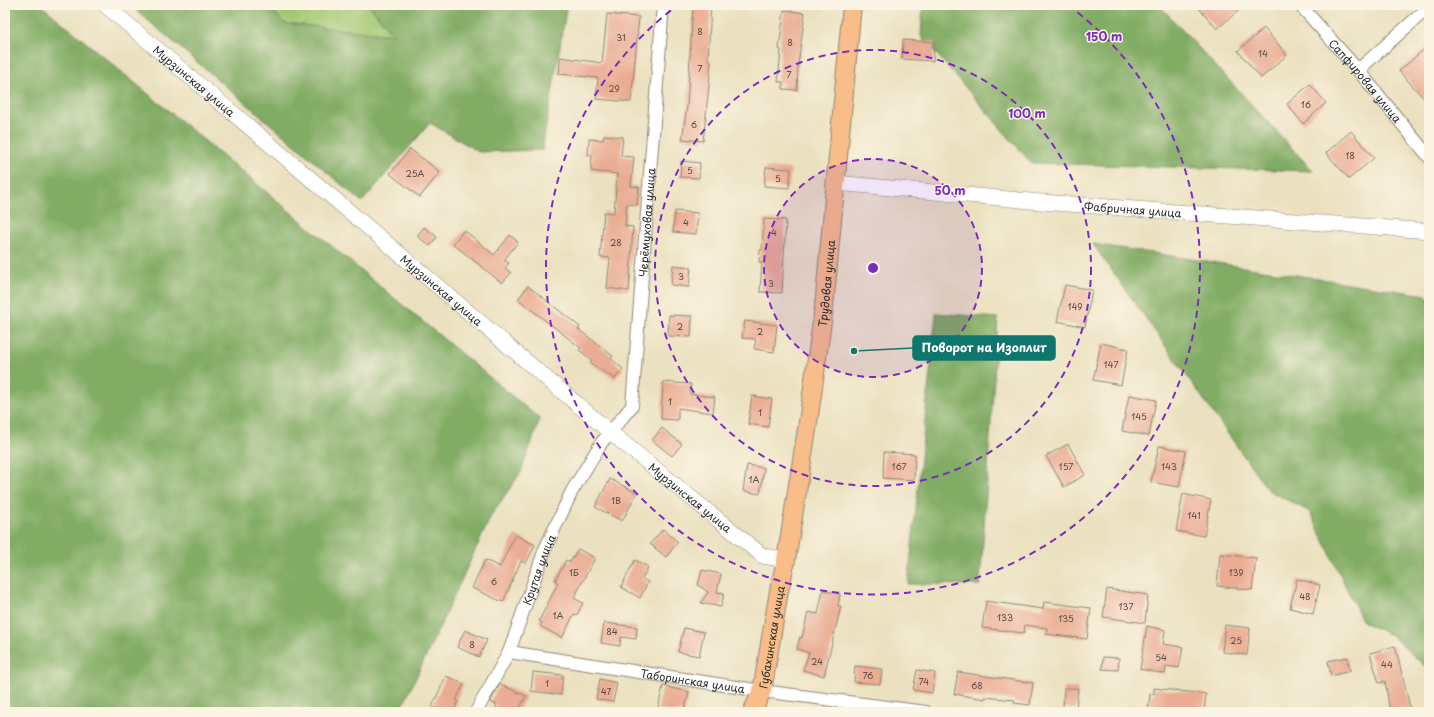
<svg xmlns="http://www.w3.org/2000/svg" width="1434" height="717" font-family="'Playpen Sans',sans-serif">
  <style>
    .green { fill: #a2c771; stroke: #66794e }
    .forest { fill: #81ac63; stroke: #566c47 }
    .building { fill: #eaac93 }
    .lines { fill: none; stroke-linecap: round; stroke-linejoin: round }
    .minor-casing { stroke: #8b8676; stroke-width: 14 }
    .tertiary-casing { stroke: #8b8676; stroke-width: 16 }
    .primary-casing { stroke: #8b8676; stroke-width: 20 }
    .minor { stroke: #fff; stroke-width: 12 }
    .tertiary { stroke: #fff; stroke-width: 15 }
    .primary { stroke: #f8bd89; stroke-width: 18 }
    .ring { fill: none; stroke: #7b2cbf; stroke-width: 2; stroke-dasharray: 7 5 }
    .labels { text-anchor: middle; dominant-baseline: central; stroke-width: 3; stroke-linejoin: round; paint-order: stroke }
    .number-label { font-size: 9px; fill: #5b4b45 }
    .street-label { font-size: 11px; fill: #2b2b2b; stroke: #fcf5e5 }
    .centre { fill: #7b2cbf; stroke: #fcf5e5; stroke-width: 2 }
    .ring-label { font-size: 12px; text-anchor: middle; font-weight: bold; fill: #7b2cbf; stroke: #fcf5e5; stroke-width: 3; stroke-linejoin: round; paint-order: stroke }
    .leader { fill: none; stroke: #0f766e; stroke-width: 1.5 }
    .callout-dot { fill: #0f766e; stroke: #fcf5e5; stroke-width: 1.5 }
    .callout { fill: #0f766e; stroke: #0f766e; stroke-width: 1.5 }
    .callout-label { font-size: 12px; text-anchor: middle; font-weight: bold; fill: #fff }
  </style>
  <rect width="100%" height="100%" fill="#fcf5e5"/>
  <filter id="ink" filterUnits="userSpaceOnUse"><feTurbulence type="fractalNoise" baseFrequency=".025" numOctaves="2"/><feDisplacementMap in="SourceGraphic" scale="8" xChannelSelector="R" yChannelSelector="G"/><feConvolveMatrix kernelMatrix="1 2 1 2 8 2 1 2 1" color-interpolation-filters="sRGB"/></filter>
  <filter id="wash" filterUnits="userSpaceOnUse"><feTurbulence type="fractalNoise" baseFrequency=".012" numOctaves="4" result="noise"/><feDisplacementMap in="SourceGraphic" scale="16" xChannelSelector="R" yChannelSelector="G"/><feGaussianBlur stdDeviation="0.9" result="paint"/><feColorMatrix in="noise" values="0 0 0 0 0 0 0 0 0 0 0 0 0 0 0 0 0 1.4 0 .05"/><feComposite in="paint" operator="in"/></filter>
  <g filter="url(#wash)">
    <rect width="100%" height="100%" fill="#ebe1c0"/>
    <path class="green" d="M268,5H369L393,35L284,23Z"/>
    <path class="forest" d="M5,5H41L540,419L521,472L492,514L400,712H5Z
      M130,5H268L284,23L393,35L369,5H567L542,150L479,152L430,123L362,202Z
      M923,5H1159L1313,171L1031,163L921,36Z
      M1093,244L1426,295L1429,298V670L1391,635L1363,622L1310,512L1268,490Z
      M936,313L998,318L980,585L908,584Z"/>
    <g id="blocks">
      <path class="building" d="M693,5H711L708,60L711,61L709,86L703,141L682,139L687,107Z
        M1196,5H1245L1217,29Z
        M784,10L805,13L798,65L797,90L783,89V82H778L781,50L779,49Z
        M607,14L639,17L631,102L596,99L598,78L559,74L560,57L602,63Z
        M1264,28L1287,55L1261,78L1238,51Z
        M903,40L934,42L933,61L902,59Z
        M1429,45V104L1399,71Z
        M1310,84L1326,103L1303,124L1287,104Z
        M1351,131L1374,158L1349,179L1326,153Z
        M604,135L623,137L621,156L634,157L631,186L639,187L637,205L627,204L625,226L633,227L629,291L607,288L610,258L600,257L604,212L614,213L617,174L591,171L592,155H588L589,139L603,140Z
        M410,149L440,172L420,197L390,174Z
        M681,161L700,163L699,178L680,177Z
        M766,167L791,169L789,188L764,186Z
        M675,211L698,213L696,234L673,232Z
        M764,219L786,220L782,293L760,292L762,262H759L760,250H762Z
        M424,227L437,237L430,246L417,236Z
        M464,230L494,255L510,235L518,242L504,260L509,263L505,268L511,273L502,283L453,244Z
        M673,265L691,267L689,287L671,285Z
        M1065,285L1092,290L1085,327L1057,321Z
        M528,286L580,327L578,329L613,356L611,359L623,369L615,379L590,363L592,360L579,350L581,348L518,299Z
        M669,315L692,316L691,337L668,336Z
        M745,321L777,325L774,352L754,349L756,339L742,338Z
        M1101,343L1128,349L1121,385L1093,380Z
        M663,382L691,384L690,394L715,397L713,413L678,408V420L661,419Z
        M1129,395L1156,400L1149,436L1122,431Z
        M752,396L772,399L768,427L748,424Z
        M662,428L682,444L672,456L652,440Z
        M1068,444L1085,475L1064,487L1046,456Z
        M1159,446L1186,451L1179,487L1151,482Z
        M884,452L915,454L914,480L883,478Z
        M747,465L764,468L760,494L743,491Z
        M610,479L637,493L622,521L595,507Z
        M1183,494L1211,500L1204,536L1176,531Z
        M663,529L678,542L666,557L650,544Z
        M515,535L535,545L526,563L521,561L503,602L472,588L485,560L500,567Z
        M578,549L595,558L574,598L583,603L577,615L574,614L562,638L540,626L542,623L539,621L558,583L555,581L566,560L570,562Z
        M1220,554L1256,558L1252,590L1217,586Z
        M635,560L648,567L642,579L648,582L640,598L621,587Z
        M702,570L721,574L717,592L724,593L721,607L701,603L708,592L698,585Z
        M1297,579L1320,585L1313,614L1290,608Z
        M1107,589L1148,595L1145,623L1103,617Z
        M823,590L840,594L838,606H841L824,676L803,670L809,653L797,649L800,637L802,638L808,612L818,614Z
        M986,601L1043,609L1044,602L1091,608L1087,639L1046,634L1047,628L1025,625L1024,633L982,628Z
        M604,623L637,627L636,639L621,637L620,646L601,643Z
        M1225,625L1250,628L1247,655L1222,652Z
        M1147,626L1165,630L1163,644L1183,647L1179,668L1166,666L1165,674L1140,669Z
        M684,628L704,632L699,656L678,652Z
        M465,630L487,640L479,657L457,647Z
        M1395,646L1410,707L1390,711L1385,681L1379,683L1370,653Z
        M1103,657L1119,658L1118,670L1102,669Z
        M1347,657L1350,671L1331,676L1328,661Z
        M855,666L882,669L880,684L854,682Z
        M917,670L935,673L932,693L913,690Z
        M533,672L563,675L561,695L531,691Z
        M958,672L1033,683L1030,705L1014,703L1015,700L985,697V699L954,694Z
        M446,676L464,684L456,700L458,701L453,712H442L432,707Z
        M600,679L617,683L613,702L596,699Z
        M500,684L526,696L518,712H494L497,705L490,702Z
        M663,686L689,692L684,712H672L658,709Z
        M1064,688H1078L1076,709L1063,708Z
        M1154,688L1206,694L1204,712H1148L1150,694H1154Z"/>
    </g>
  </g>
  <g filter="url(#ink)">
    <use href="#blocks" fill-opacity="0" stroke="#8b8676" stroke-width="1"/>
    <g class="lines">
      <g class="minor-casing">
        <g id="minor">
          <path id="s1" d="M1300,5L1358,70L1429,157"/>
          <path d="M1358,70L1429,7"/>
          <path id="s2" d="M509,652L762,691L926,712"/>
          <path id="s3" d="M476,712L509,652L545,549L572,491L602,442L632,406L663,5"/>
        </g>
      </g>
      <g class="tertiary-casing">
        <g id="tertiary">
          <path id="s4" d="M105,5L610,432L763,556L786,560"/>
          <path id="s5" d="M836,183L1041,202L1429,231"/>
        </g>
      </g>
      <g class="primary-casing">
        <g id="primary">
          <path id="s6" d="M752,712L762,691L779,591L786,560L808,423L824,307L852,5"/>
        </g>
      </g>
      <use href="#minor" class="minor"/>
      <use href="#tertiary" class="tertiary"/>
      <use href="#primary" class="primary"/>
    </g>
  </g>
  <circle cx="873" cy="268" r="109" fill="#7b2cbf" fill-opacity=".12"/>
  <g class="ring">
    <circle cx="873" cy="268" r="109"/>
    <circle cx="873" cy="268" r="218"/>
    <path d="M1068 5A327 327 0 1 1 678 5"/>
  </g>
  <g class="labels">
    <g class="number-label">
      <text x="700" y="31">8</text>
      <text x="621" y="37">31</text>
      <text x="790" y="42">8</text>
      <text x="1263" y="53">14</text>
      <text x="700" y="68">7</text>
      <text x="789" y="74">7</text>
      <text x="614" y="88">29</text>
      <text x="1306" y="104">16</text>
      <text x="694" y="124">6</text>
      <text x="1350" y="155">18</text>
      <text x="690" y="170">5</text>
      <text x="415" y="173">25А</text>
      <text x="778" y="178">5</text>
      <text x="686" y="222">4</text>
      <text x="774" y="232">4</text>
      <text x="616" y="242">28</text>
      <text x="681" y="276">3</text>
      <text x="771" y="283">3</text>
      <text x="1075" y="306">149</text>
      <text x="680" y="326">2</text>
      <text x="760" y="331">2</text>
      <text x="1111" y="364">147</text>
      <text x="670" y="401">1</text>
      <text x="760" y="412">1</text>
      <text x="1139" y="416">145</text>
      <text x="899" y="466">167</text>
      <text x="1066" y="466">157</text>
      <text x="1169" y="466">143</text>
      <text x="754" y="479">1А</text>
      <text x="616" y="500">1В</text>
      <text x="1194" y="515">141</text>
      <text x="574" y="572">1Б</text>
      <text x="1236" y="572">139</text>
      <text x="494" y="581">6</text>
      <text x="1305" y="596">48</text>
      <text x="1126" y="606">137</text>
      <text x="558" y="615">1А</text>
      <text x="1005" y="617">133</text>
      <text x="1066" y="618">135</text>
      <text x="612" y="631">84</text>
      <text x="1236" y="640">25</text>
      <text x="472" y="644">8</text>
      <text x="1161" y="657">54</text>
      <text x="817" y="661">24</text>
      <text x="1387" y="664">44</text>
      <text x="868" y="675">76</text>
      <text x="924" y="681">74</text>
      <text x="547" y="683">1</text>
      <text x="977" y="685">68</text>
      <text x="606" y="691">47</text>
    </g>
    <g class="street-label">
      <text stroke="none"><textPath href="#s1" startOffset="100">Сапфировая улица</textPath></text>
      <text stroke="none"><textPath href="#s4" startOffset="117">Мурзинская улица</textPath></text>
      <text stroke="none"><textPath href="#s5" startOffset="298">Фабричная улица</textPath></text>
      <text stroke="none"><textPath href="#s3" startOffset="530">Черёмуховая улица</textPath></text>
      <text stroke="none"><textPath href="#s6" startOffset="436">Трудовая улица</textPath></text>
      <text stroke="none"><textPath href="#s4" startOffset="441">Мурзинская улица</textPath></text>
      <text stroke="none"><textPath href="#s4" startOffset="765">Мурзинская улица</textPath></text>
      <text stroke="none"><textPath href="#s3" startOffset="156">Крутая улица</textPath></text>
      <text stroke="none"><textPath href="#s6" startOffset="78">Губахинская улица</textPath></text>
      <text stroke="none"><textPath href="#s2" startOffset="186">Таборинская улица</textPath></text>
    </g>
  </g>
  <circle cx="873" cy="268" r="6" class="centre"/>
  <g class="ring-label">
    <text x="1104" y="41">150 m</text>
    <text x="1027" y="118">100 m</text>
    <text x="950" y="195">50 m</text>
  </g>
  <path class="leader" d="M854 351L913 348"/>
  <circle class="callout-dot" cx="854" cy="351" r="4"/>
  <rect class="callout" x="913" y="336" width="142" height="24" rx="4"/>
  <g class="callout-label">
    <text x="984" y="352">Поворот на Изоплит</text>
  </g>
  <rect width="1434" height="717" fill="none" stroke="#fcf5e5" stroke-width="20"/>
</svg>
